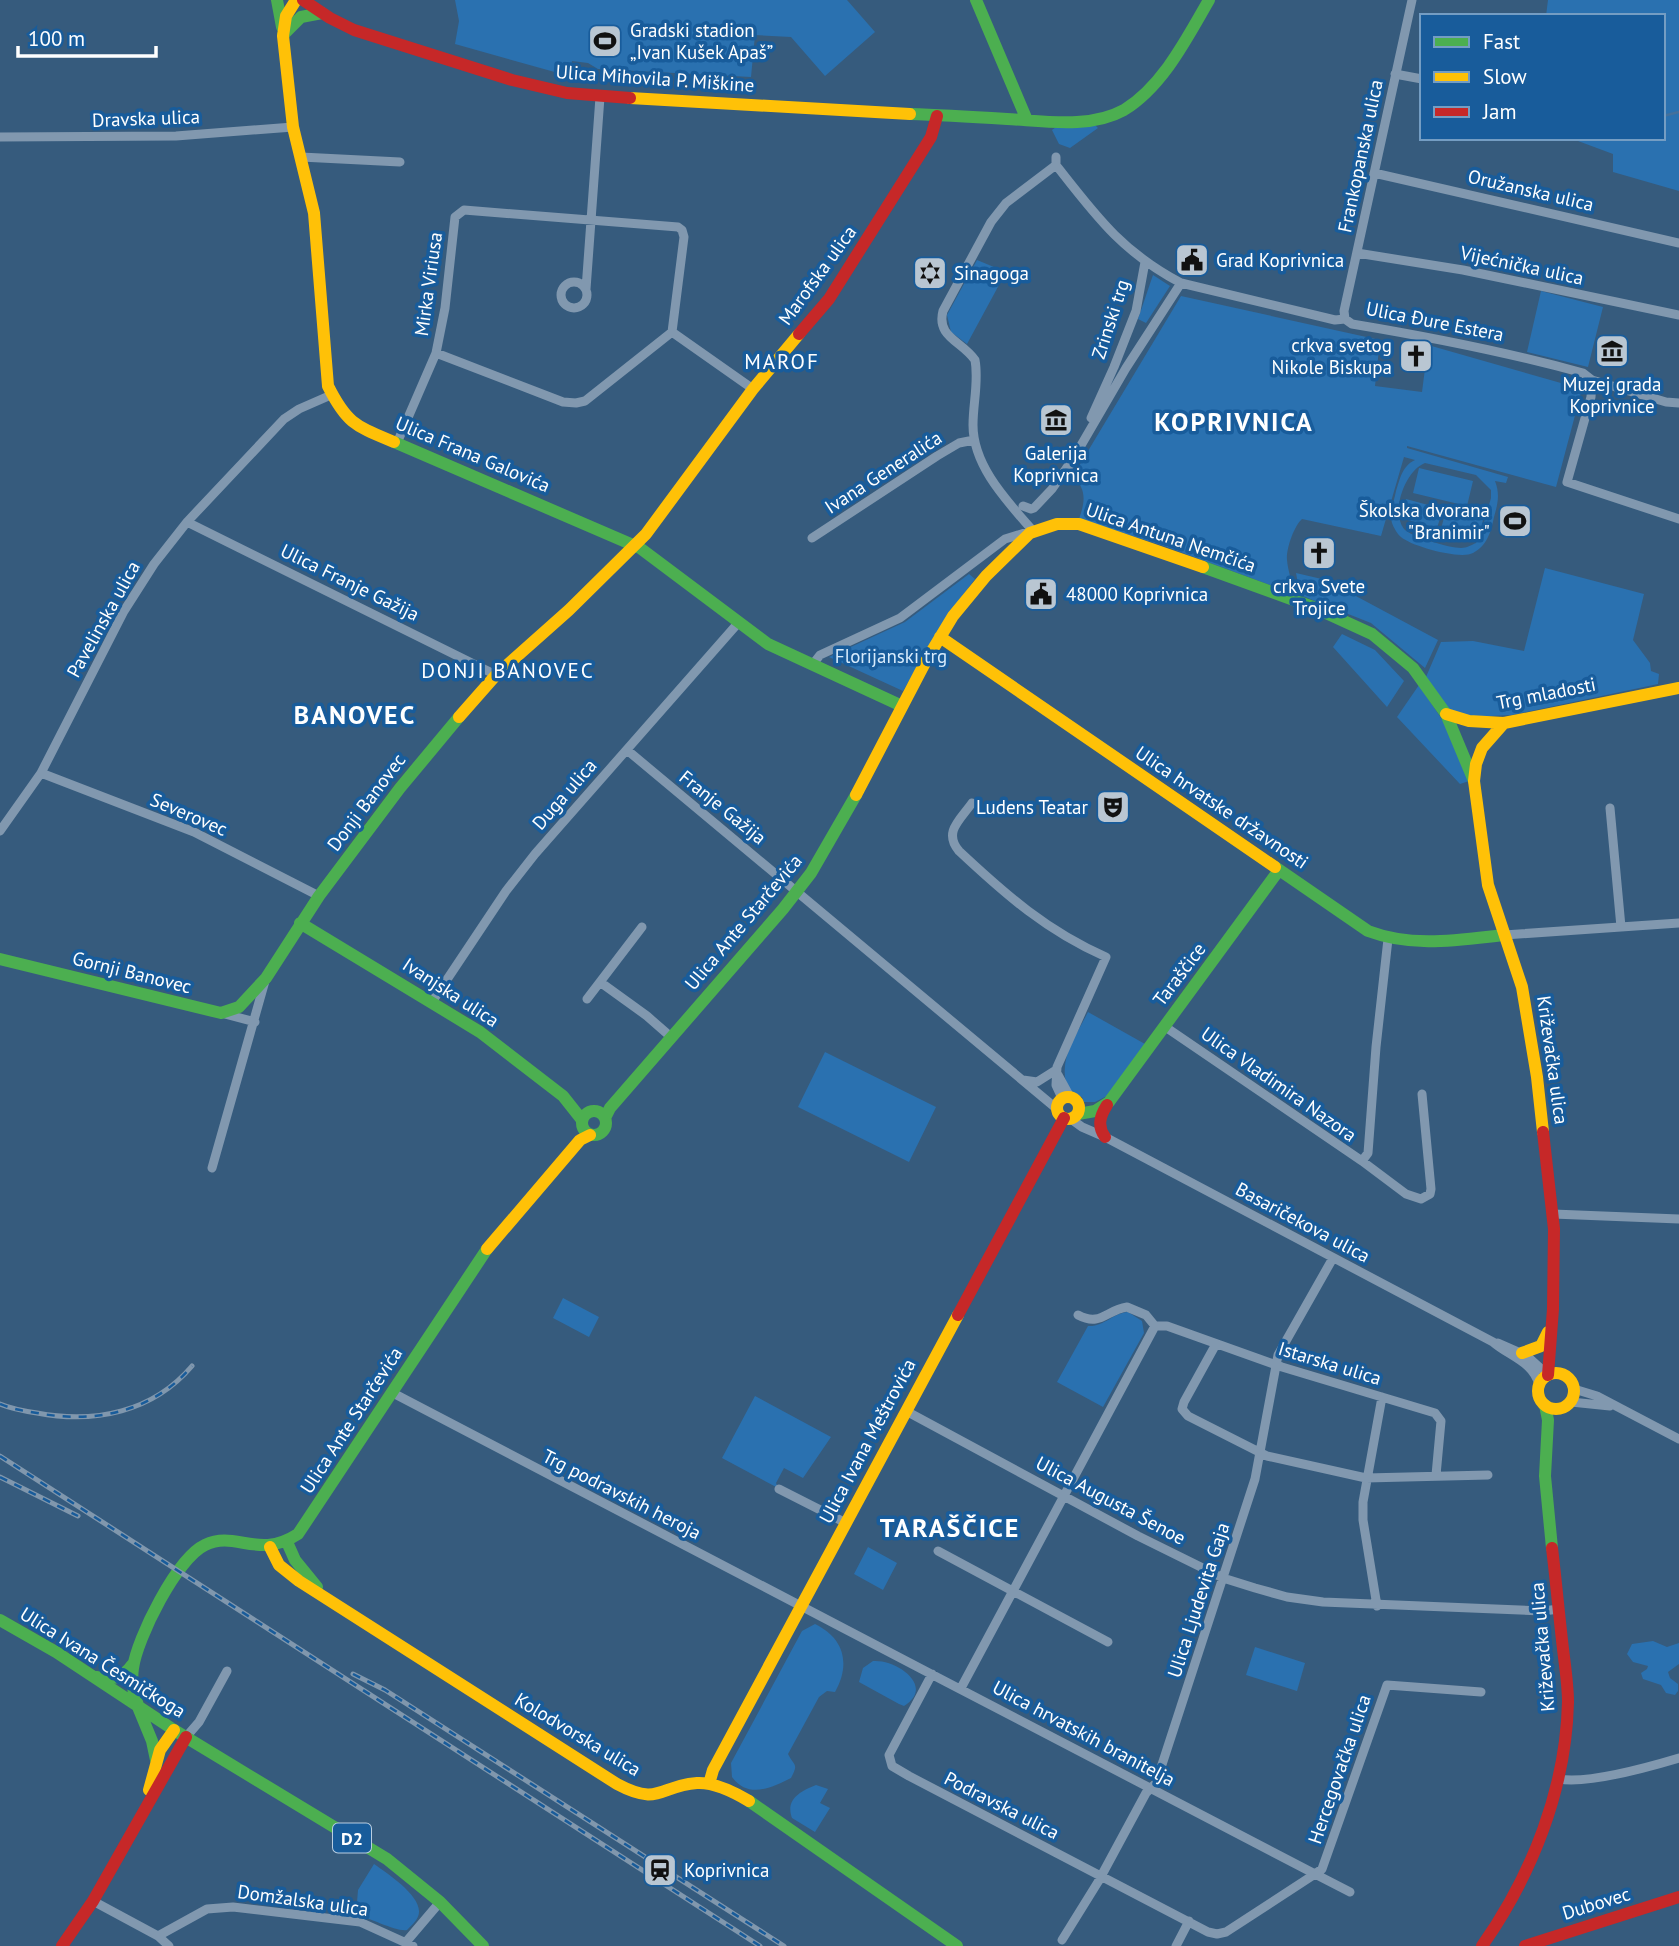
<svg xmlns="http://www.w3.org/2000/svg" width="1679" height="1946" font-family="'PT Sans',sans-serif">
  <style>
    .green { fill: #2a71b0; fill-rule: evenodd }
    .lines { fill: none; stroke-linecap: round; stroke-linejoin: round }
    .stream { stroke: #43709c; stroke-width: 2.5 }
    .street { stroke: #8198af; stroke-width: 9 }
    .fast { stroke: #4caf50; stroke-width: 12 }
    .slow { stroke: #ffc107; stroke-width: 12 }
    .jam { stroke: #c62828; stroke-width: 12 }
    .rail-casing { stroke: #8097ad; stroke-width: 5 }
    .rail { stroke: #185c9b; stroke-width: 2.5; stroke-dasharray: 8; stroke-linecap: butt }
    .labels { text-anchor: middle; dominant-baseline: central; stroke-width: 7; stroke-linejoin: round; paint-order: stroke }
    .shield { fill: #185c9b; stroke: #bacee1; stroke-width: 2 }
    .shield-label { font-size: 18px; font-weight: bold; fill: #fff }
    .poi-label { font-size: 19px; fill: #fff; stroke: #185c9b; text-anchor: start }
    .street-label { font-size: 19px; fill: #fff; stroke: #185c9b }
    .park-label { font-size: 19px; fill: #d7ebfc; stroke: #185c9b }
    .neighbourhood-label { font-size: 21px; letter-spacing: 2px; fill: #fff; stroke: #185c9b }
    .district-label { font-size: 26px; font-weight: bold; letter-spacing: 2px; fill: #fff; stroke: #185c9b }
  </style>
  <rect width="100%" height="100%" fill="#365b7d"/>
  <path class="green" d="M455,0H847L875,32L825,76L791,37L755,35L751,77L598,69L588,63L572,61L569,76L455,44L459,21Z
    M1548,0H1679V191L1613,172V154L1570,138H1663V16H1546Z
    M1095,125L1098,128L1070,148L1059,144L1052,130L1056,127Z
    M977,260L1006,272L967,344L951,332L947,315Z
    M1153,275L1170,286L1146,323L1138,319Z
    M1541,291L1603,307L1588,367L1527,352Z
    M1181,296L1380,340L1375,386L1422,392L1428,345L1582,389L1556,487L1407,446V448L1508,477L1506,483L1495,481C1500,494 1498,503 1494,517C1491,532 1487,546 1473,553C1460,560 1411,546 1401,537C1397,534 1394,528 1392,523C1389,513 1394,502 1396,491C1400,479 1402,466 1415,460L1404,457L1381,536L1302,519C1294,526 1286,549 1287,560C1288,572 1293,582 1292,593L1164,546L1079,519C1085,502 1087,490 1073,476ZM1425,463L1476,475L1491,490V498L1479,539L1483,520L1446,510L1441,529L1478,539L1476,543C1471,545 1467,548 1461,548C1450,548 1411,537 1404,529C1390,511 1406,470 1425,463Z
    M1419,468L1473,481L1467,506L1413,493Z
    M1406,499L1443,509L1437,528L1400,518Z
    M1545,568L1644,594L1633,640L1650,663L1651,671L1659,674L1658,684L1512,715L1469,717L1449,709L1426,677L1441,642L1473,641L1524,651Z
    M1296,573L1326,580L1438,640L1425,668L1371,623L1300,595Z
    M969,574L975,579L948,615L903,691L829,657L905,622Z
    M1342,634L1375,650L1404,681L1387,707L1333,647Z
    M1419,685L1447,727L1469,781L1460,784L1397,717Z
    M1088,1012L1145,1044L1107,1096L1095,1102H1084L1082,1097L1070,1093C1055,1063 1075,1038 1088,1012Z
    M825,1052L936,1107L909,1162L798,1107Z
    M563,1298L599,1317L589,1337L553,1318Z
    M1128,1312L1142,1321L1144,1333L1103,1407L1057,1382L1088,1326C1104,1327 1113,1313 1128,1312Z
    M755,1396L831,1437L803,1478L784,1468L776,1483L778,1488L722,1458Z
    M868,1547L897,1563L883,1590L854,1574Z
    M815,1624C844,1638 851,1664 835,1692L827,1691L819,1697L788,1754C794,1766 799,1763 791,1778C771,1788 748,1799 732,1777L731,1763L802,1631Z
    M1653,1641L1667,1647L1679,1643V1664L1668,1672L1670,1678L1678,1684V1691L1675,1695L1666,1693L1661,1685L1643,1679L1641,1673L1647,1669L1648,1666L1633,1662L1627,1654L1632,1644Z
    M1255,1647L1305,1663L1297,1691L1246,1675Z
    M873,1661C896,1659 936,1686 904,1706L899,1704L859,1682L863,1668Z
    M816,1785L828,1789L820,1803L830,1808L815,1832L792,1818C785,1799 801,1791 816,1785Z
    M374,1864C387,1873 420,1895 419,1912C419,1919 412,1925 407,1930C396,1932 371,1918 356,1915L358,1890Z"/>
  <g class="lines">
    <path class="stream" d="M1663,116L1679,112"/>
    <path class="street" d="M1395,74L1422,79
      M0,137L176,136L293,127
      M301,157L400,162
      M1056,157V165C1096,216 1122,252 1181,283L1126,368L1069,466
      M1374,173L1679,243
      M1357,253L1463,270L1679,315
      M561 295a13 13 0 1 1 26 0a13 13 0 1 1-26 0Z
      M1181,283L1335,320L1345,319L1352,324C1430,337 1507,352 1583,373L1592,380L1666,402L1679,403
      M586,289L600,97
      M1345,319L1344,311L1412,0
      M672,332L753,389
      M436,353L563,402L576,403L585,401L672,332
      M1592,380L1591,397L1567,482L1679,519
      M1091,418L1114,367L1136,311L1145,262
      M397,443L436,353L445,308L455,217L464,210L678,227L682,230L684,237L672,332
      M1023,506L1031,509L1034,508L1052,489L1070,463
      M187,522L496,675
      M1033,531C1007,501 973,466 973,425C973,403 979,381 975,360C962,341 936,337 943,311L991,222L1006,203L1056,165
      M812,538L937,456L959,443L974,440
      M813,664L820,655L900,618L1005,539L1031,531
      M627,750L1057,1109
      M41,773L194,832L319,896
      M972,803C960,820 943,832 959,851C1006,895 1047,931 1106,957L1057,1067L1056,1085L1062,1098
      M1610,808L1621,927
      M0,831L41,773L124,611L154,564L187,522L284,419L299,409L331,395
      M642,927L600,982L647,1016L671,1037
      M1504,935L1679,923
      M587,999L600,982
      M432,1002L506,891L535,854L739,622
      M221,1013L255,1022
      M1164,1026L1362,1161L1368,1153L1376,1047L1388,939
      M1058,1075L1070,1097
      M1023,1080L1037,1082L1056,1070
      M1071,1119L1082,1127L1105,1137L1493,1342C1509,1356 1534,1362 1539,1385
      M1362,1161L1406,1194L1421,1199L1430,1194L1431,1189L1422,1094
      M212,1168L265,981
      M1553,1214L1679,1219
      M1155,1326H1167L1282,1367L1435,1413L1441,1421L1436,1475
      M1498,1343L1527,1356L1548,1375
      M1216,1344L1184,1402L1182,1409L1188,1416L1267,1456L1366,1478L1488,1475
      M1574,1389L1597,1396L1679,1439
      M391,1392C699,1554 1007,1713 1315,1874L1226,1932L1217,1934L1208,1932L909,1776L892,1766L889,1755L932,1674
      M1571,1402L1610,1406
      M906,1411L1138,1536L1223,1578L1255,1588L1287,1597L1323,1602L1543,1611L1559,1609
      M779,1489L846,1523
      M938,1551L1108,1642
      M1377,1606L1363,1520V1502L1382,1397
      M961,1688L1155,1326L1146,1315L1127,1307C1106,1310 1101,1327 1078,1315
      M186,1737L199,1722L227,1671
      M1559,1779C1589,1784 1649,1767 1679,1758
      M1350,1892L1315,1874L1322,1869L1387,1685L1481,1692
      M93,1901L158,1936L169,1946
      M158,1936L207,1909L233,1907L360,1922L413,1946
      M1062,1940L1098,1882L1146,1793L1156,1783L1255,1479L1278,1355L1333,1258
      M406,1942L440,1902
      M1176,1946L1189,1921"/>
    <path class="fast" d="M277,0L282,27
      M976,0L1027,120
      M283,35L301,17L322,13
      M910,114C942,115 975,117 1007,119C1044,121 1090,129 1124,110C1163,86 1187,38 1209,0
      M394,442L640,548L768,644L902,706
      M1203,567L1313,607L1372,634L1413,668L1446,714L1474,781
      M1275,867L1368,931C1413,948 1458,940 1504,935
      M300,923L480,1032L563,1096L582,1120
      M0,959L221,1013L239,1007L266,978L319,896L400,788L459,717
      M582 1123a12 12 0 1 1 24 0a12 12 0 1 1-24 0Z
      M1078,1114L1095,1111L1109,1102L1279,870
      M605,1118L610,1108L783,909L811,873L856,795
      M1545,1405L1548,1420L1545,1476L1552,1548
      M287,1542L295,1560L317,1587
      M0,1620L56,1652L174,1730L387,1859L440,1902L483,1946
      M96,1677C112,1680 122,1679 132,1665
      M138,1705C133,1693 131,1681 133,1668C137,1638 177,1558 205,1545C236,1530 258,1560 298,1534L487,1249
      M138,1707L152,1741L156,1760
      M749,1801L957,1946"/>
    <path class="slow" d="M296,0L286,16L283,36L293,127L314,213L328,386C347,424 356,426 394,442
      M630,98L910,114
      M940,637L1275,867
      M1446,714L1469,721L1504,723L1679,688
      M459,717L496,675L569,610L646,534L753,389L799,334
      M1504,723L1482,748L1476,764L1474,781L1488,885L1522,987L1537,1077L1543,1132
      M856,795L927,659L953,616L986,576L1030,533L1057,524H1079L1203,567
      M1057 1108a11 11 0 1 1 22 0a11 11 0 1 1-22 0Z
      M487,1249L580,1140L590,1135
      M1522,1353L1541,1346L1548,1332
      M1538 1391a18 18 0 1 1 36 0a18 18 0 1 1-36 0Z
      M270,1547L279,1565L299,1581L617,1784C660,1807 660,1785 697,1783C715,1782 734,1792 749,1801
      M709,1784L713,1770L958,1315
      M149,1790L160,1750L174,1730"/>
    <path class="jam" d="M303,0L330,18L354,30L512,80L567,93L630,98
      M799,334L829,299L931,137L937,116
      M1543,1132L1554,1229L1553,1309L1548,1375
      M1105,1137C1097,1126 1100,1116 1107,1105
      M958,1315L1064,1118
      M62,1946L93,1901L186,1737
      M1482,1946C1532,1875 1566,1789 1568,1702C1568,1685 1565,1666 1563,1649C1559,1615 1556,1581 1552,1548
      M1525,1946L1679,1897"/>
    <g class="rail-casing">
      <path id="rail" d="M0,1404C12,1409 24,1411 37,1413C95,1424 153,1412 192,1366
        M0,1456L760,1946
        M0,1477L78,1516
        M353,1674L385,1690L784,1946"/>
    </g>
    <use href="#rail" class="rail"/>
  </g>
  <defs>
    <g id="stadium-square" transform="scale(1.75)"><rect x="-9" y="-9" width="18" height="18" rx="4" fill="#b9c6d2" stroke="#185c9b"/><path d="M0-5a6.5 5 0 1 0 0 10a6.5 5 0 1 0 0-10ZM-3.5-1.8h7v3.6h-7Z" fill="#111"/></g>
    <g id="civic-square" transform="scale(1.75)"><rect x="-9" y="-9" width="18" height="18" rx="4" fill="#b9c6d2" stroke="#185c9b"/><path d="M-.6-6.5H3V-4.5H.6V-3L4-1V1h2V6H-6V1h2V-1L-.6-3ZM-1.2 2.5V6h2.4V2.5Z" fill="#111"/></g>
    <g id="synagogue-square" transform="scale(1.75)"><rect x="-9" y="-9" width="18" height="18" rx="4" fill="#b9c6d2" stroke="#185c9b"/><path d="M0-6.5L5.6 3.2H-5.6ZM0 6.5L5.6-3.2H-5.6Z" fill="#111"/></g>
    <g id="museum-square" transform="scale(1.75)"><rect x="-9" y="-9" width="18" height="18" rx="4" fill="#b9c6d2" stroke="#185c9b"/><path d="M0-6L6-3V-2H-6V-3ZM-5-1h2V3h-2ZM-1-1h2V3h-2ZM3-1h2V3H3ZM-6 4H6V6H-6Z" fill="#111"/></g>
    <g id="church-square" transform="scale(1.75)"><rect x="-9" y="-9" width="18" height="18" rx="4" fill="#b9c6d2" stroke="#185c9b"/><path d="M-1.2-6h2.4v3.5h3.3v2.4h-3.3V6h-2.4V-.1h-3.3v-2.4h3.3Z" fill="#111"/></g>
    <g id="theatre-square" transform="scale(1.75)"><rect x="-9" y="-9" width="18" height="18" rx="4" fill="#b9c6d2" stroke="#185c9b"/><path d="M-5-5.5Q0-4 5-5.5V0Q5 5 0 6Q-5 5-5 0ZM-3.3-2.5H-1v1.5H-3.3ZM1-2.5H3.3v1.5H1ZM-2.8 1Q0 5.5 2.8 1Z" fill="#111"/></g>
    <g id="station-square" transform="scale(1.75)"><rect x="-9" y="-9" width="18" height="18" rx="4" fill="#b9c6d2" stroke="#185c9b"/><path d="M-3-6H3Q5-6 5-4V2Q5 4 3 4L4.5 6H3L1.5 4h-3L-3 6H-4.5L-3 4Q-5 4-5 2V-4Q-5-6-3-6ZM-3.5-4v3h7v-3ZM-3.5 1v1.5H-2V1ZM2 1v1.5H3.5V1Z" fill="#111"/></g>
  </defs>
  <g fill-rule="evenodd">
    <use href="#stadium-square" x="605" y="41"/>
    <use href="#civic-square" x="1192" y="260"/>
    <use href="#synagogue-square" x="930" y="273"/>
    <use href="#museum-square" x="1612" y="351"/>
    <use href="#church-square" x="1416" y="356"/>
    <use href="#museum-square" x="1056" y="420"/>
    <use href="#stadium-square" x="1515" y="521"/>
    <use href="#church-square" x="1319" y="553"/>
    <use href="#civic-square" x="1041" y="594"/>
    <use href="#theatre-square" x="1113" y="807"/>
    <use href="#station-square" x="660" y="1870"/>
  </g>
  <g class="labels">
    <rect class="shield" x="333" y="1823.5" width="38" height="29" rx="5"/>
    <g class="shield-label">
      <text x="352" y="1838">D2</text>
    </g>
    <g class="poi-label">
      <text x="630" y="30">Gradski stadion<tspan x="630" dy="22">„Ivan Kušek Apaš”</tspan></text>
      <text x="1216" y="260">Grad Koprivnica</text>
      <text x="954" y="273">Sinagoga</text>
      <text x="1392" y="345" text-anchor="end">crkva svetog<tspan x="1392" dy="22">Nikole Biskupa</tspan></text>
      <text x="1612" y="384" text-anchor="middle">Muzej grada<tspan x="1612" dy="22">Koprivnice</tspan></text>
      <text x="1056" y="453" text-anchor="middle">Galerija<tspan x="1056" dy="22">Koprivnica</tspan></text>
      <text x="1490" y="510" text-anchor="end">Školska dvorana<tspan x="1490" dy="22">"Branimir"</tspan></text>
      <text x="1319" y="586" text-anchor="middle">crkva Svete<tspan x="1319" dy="22">Trojice</tspan></text>
      <text x="1066" y="594">48000 Koprivnica</text>
      <text x="1088" y="807" text-anchor="end">Ludens Teatar</text>
      <text x="684" y="1870">Koprivnica</text>
    </g>
    <g class="street-label">
      <text transform="translate(655 78) rotate(4)">Ulica Mihovila P. Miškine</text>
      <text transform="translate(146 118) rotate(-2)">Dravska ulica</text>
      <text transform="translate(1360 156) rotate(-78)">Frankopanska ulica</text>
      <text transform="translate(1531 190) rotate(13)">Oružanska ulica</text>
      <text transform="translate(1522 265) rotate(12)">Vijećnička ulica</text>
      <text transform="translate(817 275) rotate(-54)">Marofska ulica</text>
      <text transform="translate(428 284) rotate(-82)">Mirka Viriusa</text>
      <text transform="translate(1110 319) rotate(-72)">Zrinski trg</text>
      <text transform="translate(1435 321) rotate(11)">Ulica Đure Estera</text>
      <text transform="translate(473 454) rotate(23)">Ulica Frana Galovića</text>
      <text transform="translate(883 472) rotate(-33)">Ivana Generalića</text>
      <text transform="translate(1171 537) rotate(19)">Ulica Antuna Nemčića</text>
      <text transform="translate(350 582) rotate(26)">Ulica Franje Gažija</text>
      <text transform="translate(103 619) rotate(-61)">Pavelinska ulica</text>
      <text transform="translate(1546 693) rotate(-11)">Trg mladosti</text>
      <text transform="translate(564 794) rotate(-49)">Duga ulica</text>
      <text transform="translate(366 802) rotate(-53)">Donji Banovec</text>
      <text transform="translate(723 807) rotate(39)">Franje Gažija</text>
      <text transform="translate(1222 807) rotate(34)">Ulica hrvatske državnosti</text>
      <text transform="translate(189 814) rotate(23)">Severovec</text>
      <text transform="translate(743 922) rotate(-50)">Ulica Ante Starčevića</text>
      <text transform="translate(132 972) rotate(14)">Gornji Banovec</text>
      <text transform="translate(1179 974) rotate(-53)">Taraščice</text>
      <text transform="translate(451 992) rotate(33)">Ivanjska ulica</text>
      <text transform="translate(1553 1060) rotate(82)">Križevačka ulica</text>
      <text transform="translate(1279 1084) rotate(35)">Ulica Vladimira Nazora</text>
      <text transform="translate(1303 1222) rotate(28)">Basaričekova ulica</text>
      <text transform="translate(1330 1363) rotate(17)">Istarska ulica</text>
      <text transform="translate(351 1420) rotate(-57)">Ulica Ante Starčevića</text>
      <text transform="translate(867 1441) rotate(-62)">Ulica Ivana Meštrovića</text>
      <text transform="translate(622 1494) rotate(27)">Trg podravskih heroja</text>
      <text transform="translate(1111 1500) rotate(28)">Ulica Augusta Šenoe</text>
      <text transform="translate(1198 1600) rotate(-72)">Ulica Ljudevita Gaja</text>
      <text transform="translate(1542 1647) rotate(-95)">Križevačka ulica</text>
      <text transform="translate(103 1662) rotate(32)">Ulica Ivana Česmičkoga</text>
      <text transform="translate(1084 1733) rotate(28)">Ulica hrvatskih branitelja</text>
      <text transform="translate(578 1734) rotate(31)">Kolodvorska ulica</text>
      <text transform="translate(1339 1769) rotate(-71)">Hercegovačka ulica</text>
      <text transform="translate(1002 1805) rotate(27)">Podravska ulica</text>
      <text transform="translate(303 1900) rotate(8)">Domžalska ulica</text>
      <text transform="translate(1596 1903) rotate(-17)">Dubovec</text>
    </g>
    <g class="park-label">
      <text x="891" y="656">Florijanski trg</text>
    </g>
    <g class="neighbourhood-label">
      <text x="782" y="361">MAROF</text>
      <text x="508" y="670">DONJI BANOVEC</text>
    </g>
    <g class="district-label">
      <text x="1234" y="421">KOPRIVNICA</text>
      <text x="355" y="714">BANOVEC</text>
      <text x="950" y="1527">TARAŠČICE</text>
    </g>
  </g>
  <rect x="1420" y="14" width="245" height="126" fill="#185c9b" stroke="#749dc3" stroke-width="2"/>
  <rect x="1434" y="37" width="35" height="10" fill="#4caf50" stroke="#749dc3" stroke-width="2"/>
  <text x="1483" y="49" font-size="21" fill="#ffffff">Fast</text>
  <rect x="1434" y="72" width="35" height="10" fill="#ffc107" stroke="#749dc3" stroke-width="2"/>
  <text x="1483" y="84" font-size="21" fill="#ffffff">Slow</text>
  <rect x="1434" y="107" width="35" height="10" fill="#c62828" stroke="#749dc3" stroke-width="2"/>
  <text x="1483" y="119" font-size="21" fill="#ffffff">Jam</text>
  <path d="M18 46v10h138v-10" fill="none" stroke="#ffffff" stroke-width="3.5"/>
  <text x="28" y="46" font-size="21" fill="#ffffff" stroke="#185c9b" stroke-width="5" paint-order="stroke">100 m</text>
</svg>
